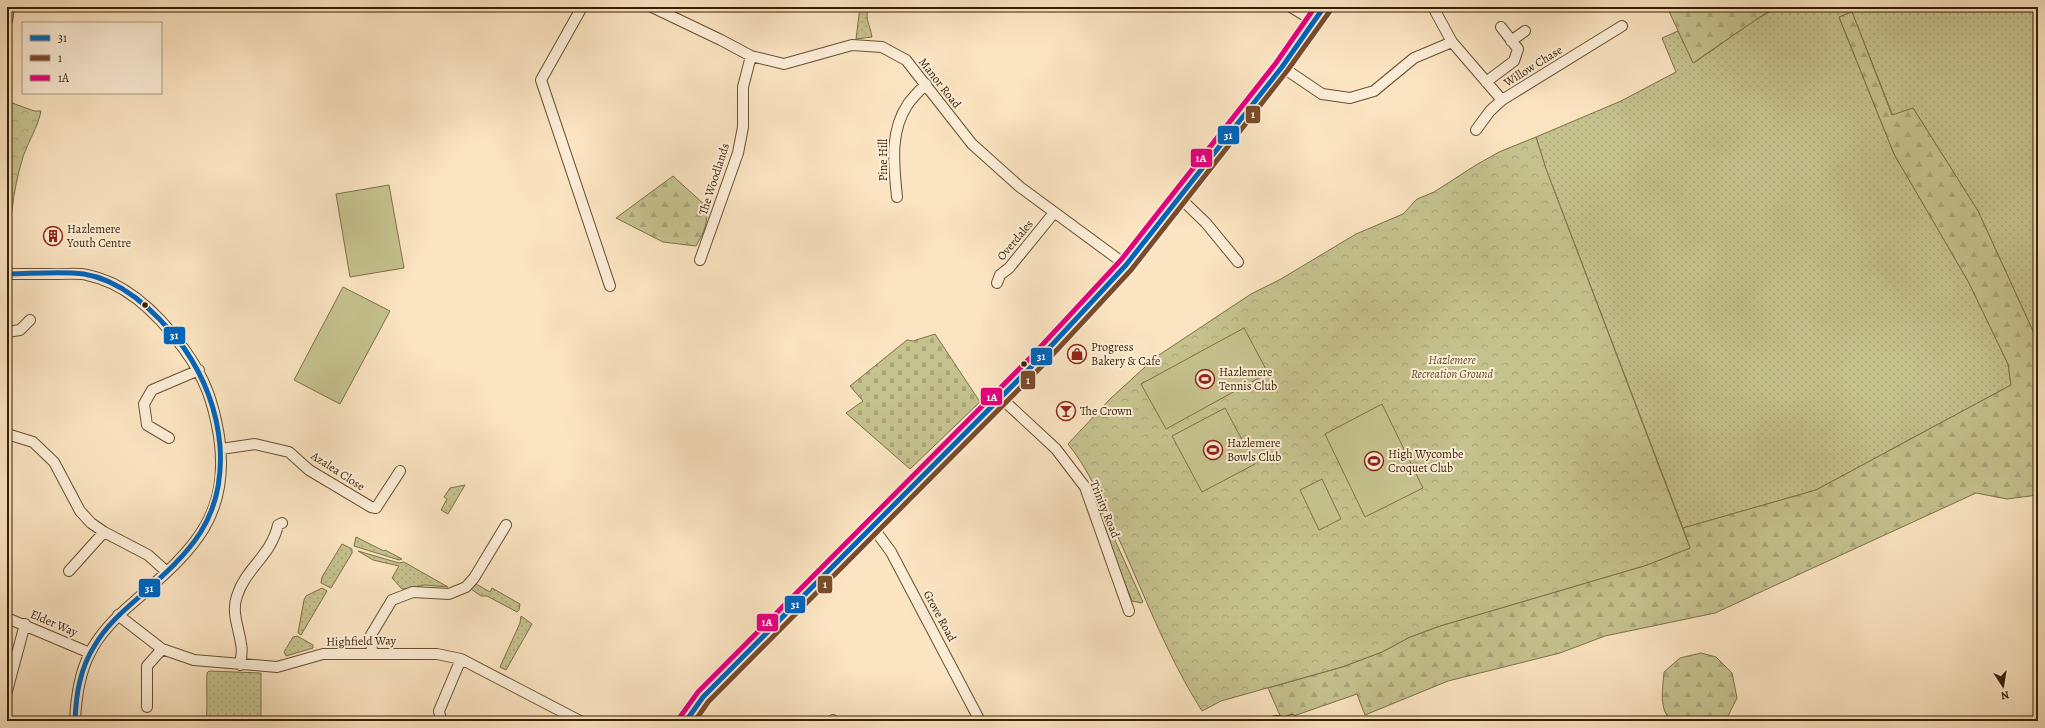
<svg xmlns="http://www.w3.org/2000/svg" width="2045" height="728" font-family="Alegreya,serif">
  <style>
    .grass { fill: url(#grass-dots); stroke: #7e7048 }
    .forest { fill: url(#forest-firs); stroke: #7e7048 }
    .cemetery { fill: url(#cemetery-stones); stroke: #7e7048 }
    .park { fill: url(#park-crowns); stroke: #7e7048 }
    .garden { fill: #c5c28e; stroke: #7e7048 }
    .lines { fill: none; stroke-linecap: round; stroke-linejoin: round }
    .minor-casing { stroke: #695031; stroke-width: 12 }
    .primary-casing { stroke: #381f01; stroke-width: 18 }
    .minor { stroke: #fcedd7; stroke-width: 10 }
    .primary { stroke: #eec280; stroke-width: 16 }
    .bus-1-casing { stroke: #fcedd7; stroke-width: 8 }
    .bus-2-casing { stroke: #fcedd7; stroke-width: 8 }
    .bus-3-casing { stroke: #fcedd7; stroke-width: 8 }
    .bus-1 { stroke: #0065bd; stroke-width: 5 }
    .bus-2 { stroke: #7a4b2a; stroke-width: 5 }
    .bus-3 { stroke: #e5007d; stroke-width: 5 }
    .bus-dot { fill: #381f01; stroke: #fcedd7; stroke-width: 1.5 }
    .labels { text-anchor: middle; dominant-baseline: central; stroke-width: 4; stroke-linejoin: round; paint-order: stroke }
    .street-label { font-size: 12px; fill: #381f01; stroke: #fcedd7 }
    .poi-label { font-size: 12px; fill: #381f01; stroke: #fcedd7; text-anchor: start }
    .park-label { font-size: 12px; font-style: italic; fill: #62502b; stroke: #fcedd7 }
    .line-badge { stroke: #fcedd7; stroke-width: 1.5 }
    .badge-label { font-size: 11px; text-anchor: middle; font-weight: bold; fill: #fff }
  </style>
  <defs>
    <pattern id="grass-dots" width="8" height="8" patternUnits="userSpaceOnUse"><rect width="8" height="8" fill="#c5c28e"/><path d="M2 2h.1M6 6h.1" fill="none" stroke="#aaa679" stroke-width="1.8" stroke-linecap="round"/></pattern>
    <pattern id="forest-firs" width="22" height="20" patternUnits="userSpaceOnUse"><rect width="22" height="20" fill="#c5c28e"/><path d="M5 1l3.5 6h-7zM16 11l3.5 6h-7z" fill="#aaa679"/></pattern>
    <pattern id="cemetery-stones" width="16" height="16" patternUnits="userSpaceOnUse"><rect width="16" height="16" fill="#c5c28e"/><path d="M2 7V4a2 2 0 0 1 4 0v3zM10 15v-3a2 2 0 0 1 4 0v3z" fill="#aaa679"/></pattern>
    <pattern id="park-crowns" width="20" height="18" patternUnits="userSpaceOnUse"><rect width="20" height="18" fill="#c5c28e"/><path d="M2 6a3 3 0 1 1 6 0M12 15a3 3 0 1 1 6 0" fill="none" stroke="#aaa679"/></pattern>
  </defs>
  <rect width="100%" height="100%" fill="#fbe4c1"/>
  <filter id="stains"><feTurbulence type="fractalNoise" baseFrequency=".005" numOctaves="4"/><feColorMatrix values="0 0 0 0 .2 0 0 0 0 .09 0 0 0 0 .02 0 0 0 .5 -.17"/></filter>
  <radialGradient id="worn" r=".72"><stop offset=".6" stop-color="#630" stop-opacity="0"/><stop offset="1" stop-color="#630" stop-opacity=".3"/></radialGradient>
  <path class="grass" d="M860,7H868C865,21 870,24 872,37L856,39Z
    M1778,7H2038V342L1978,211L1913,108L1893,116L1852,12L1839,17L1894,154L1968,281L2008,364L2011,385L1816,490L1683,528L1546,169L1536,137L1621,101L1676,72L1662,38L1678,31L1694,63L1752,22Z
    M1089,483L1143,602L1141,603L1132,601L1086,485Z
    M465,485L448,514L441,510L447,499L444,497L450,488Z
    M356,537L384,551L385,550L402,559L399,560L354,546Z
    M342,544L352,549V553L331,588L321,583L322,577Z
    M358,551L399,563L404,562L448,587L425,585L402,589L392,578L399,566L373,560Z
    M474,583L490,592L492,588L520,604L519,610L517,612L487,596H481L471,589Z
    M322,588L327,591L301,635L298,633L304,600L306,596Z
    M521,616L532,624L506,670L500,667L520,623Z
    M297,636L313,645V648L286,656L284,652L293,637Z
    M209,671L261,673V721H206C208,705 206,690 207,673Z"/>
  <path class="forest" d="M1667,7H1769L1770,10L1693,63Z
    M1852,12L1892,115L1913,108L1978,211L2038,342V495L2007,499L1976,493L1715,613L1605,636L1560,653L1448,681L1365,715L1357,694L1282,720L1268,688L1342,667L1382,652L1410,637L1440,626L1647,565L1690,548L1683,528L1816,490L2011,385L2008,364L1968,281L1894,154L1839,17Z
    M673,176L707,207C708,223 704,232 696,246L663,242L616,218Z
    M1701,653L1716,657L1732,673L1737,698L1728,716L1722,721H1672C1658,710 1663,688 1664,672L1680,658Z"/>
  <path class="cemetery" d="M935,334L980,402L910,469L846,413L863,401L850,386L907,340L913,341Z"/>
  <path class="park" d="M7,101L34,111H41C38,127 28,142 23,157C12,192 8,232 11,268L7,267Z
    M1536,137L1546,169L1690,548L1647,565L1440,626L1410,637L1382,652L1342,667L1221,701L1202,711C1165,653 1141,586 1112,524C1100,497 1087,467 1068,444L1111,398L1156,357L1251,294L1281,279L1356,234L1403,214L1417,199L1434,192L1476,165L1499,152Z"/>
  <path class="garden" d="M389,185L404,268L350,277L336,194Z
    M343,287L390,311L340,404L294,380Z
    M1244,328L1268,373L1166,429L1141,384Z
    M1382,404L1423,488L1365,517L1325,434Z
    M1225,408L1255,464L1202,492L1172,436Z
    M1322,479L1341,519L1319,530L1300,490Z"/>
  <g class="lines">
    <g class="minor-casing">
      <path id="minor" d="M582,7L541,80L610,286
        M652,7L721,40L751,56L784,64L852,45L882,47L906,60L972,144L1020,187L1126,265
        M1291,7L1314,21
        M1433,7L1452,42
        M7,21L9,7
        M1511,41L1525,31
        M1282,67L1322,94L1350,98L1374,91L1414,58L1452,42L1502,100L1622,26
        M1486,82L1514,61L1518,49L1501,27
        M1476,130L1490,111L1502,100
        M897,197C894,166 889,132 908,104C913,97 920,90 926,84
        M1180,198L1206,223L1238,262
        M700,260L738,153L743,127V87L751,56
        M7,274C25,274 43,274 61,274C70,274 79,273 87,275C128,283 160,316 184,349C205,378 213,401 219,436C231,518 191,551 136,600C118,615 100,632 90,653C79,674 76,698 75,721
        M997,283L1000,275L1009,268L1053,214
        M7,332L20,330L30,320
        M1000,397L1056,449L1085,487L1129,611
        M7,434L33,442L54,462L80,511L91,523L104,532L148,555L167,572
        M169,438L147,425L144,404L152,390L199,370
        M221,449L255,444L289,452L309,470L371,507L376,508L400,471
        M872,526L891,552L980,721
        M69,571L104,532
        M118,615L162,649L194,660L277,667L323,654H437L461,659L580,721
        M7,618L90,653
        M372,653L371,635L392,600L413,592L449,594L466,587L474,578L506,525
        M240,665C241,658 243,650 241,644C239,628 231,612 237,596C245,569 271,556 278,525L282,523
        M7,691L25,624
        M147,707V666L162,649
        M833,720V721
        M441,721L439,711L461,659
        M1275,721H1279
        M1289,721L1292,720"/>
    </g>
    <g class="primary-casing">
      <path id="primary" d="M686,721L703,697L1037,361L1126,265L1282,67L1324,7"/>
    </g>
    <use href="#minor" class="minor"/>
    <use href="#primary" class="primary"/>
    <g class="bus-1-casing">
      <path id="bus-1" d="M7,274C31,274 60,271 84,274C126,281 159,315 184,348C204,377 217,411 220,446C225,520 190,552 138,598C122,612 106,626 95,645C80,668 76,694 75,721
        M686,721L703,697L1037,361L1126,265L1282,67L1324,7"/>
    </g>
    <g class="bus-2-casing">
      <path id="bus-2" d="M695,721L708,702L1042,366L1131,270L1287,71L1330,11"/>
    </g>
    <g class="bus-3-casing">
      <path id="bus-3" d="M680,717L698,692L1032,356L1121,260L1276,63L1315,7"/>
    </g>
    <use href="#bus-1" class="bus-1"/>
    <use href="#bus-2" class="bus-2"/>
    <use href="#bus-3" class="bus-3"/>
  </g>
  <defs>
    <g id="building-ring" transform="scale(1)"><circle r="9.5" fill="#fcedd7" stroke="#8f2418" stroke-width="1.5"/><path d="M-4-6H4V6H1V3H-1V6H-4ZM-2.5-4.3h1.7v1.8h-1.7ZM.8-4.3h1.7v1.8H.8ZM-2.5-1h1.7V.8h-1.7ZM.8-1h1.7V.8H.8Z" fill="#8f2418"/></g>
    <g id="shop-ring" transform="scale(1)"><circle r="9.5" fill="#fcedd7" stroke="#8f2418" stroke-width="1.5"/><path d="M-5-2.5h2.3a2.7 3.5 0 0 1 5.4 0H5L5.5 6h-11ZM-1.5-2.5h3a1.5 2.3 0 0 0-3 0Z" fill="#8f2418"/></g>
    <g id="stadium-ring" transform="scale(1)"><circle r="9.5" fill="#fcedd7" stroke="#8f2418" stroke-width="1.5"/><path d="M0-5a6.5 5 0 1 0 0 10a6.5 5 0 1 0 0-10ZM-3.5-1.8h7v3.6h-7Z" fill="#8f2418"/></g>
    <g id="bar-ring" transform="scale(1)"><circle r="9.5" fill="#fcedd7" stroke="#8f2418" stroke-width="1.5"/><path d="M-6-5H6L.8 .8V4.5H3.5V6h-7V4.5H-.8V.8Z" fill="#8f2418"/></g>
  </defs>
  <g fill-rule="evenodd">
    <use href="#building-ring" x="53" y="236"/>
    <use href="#shop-ring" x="1077" y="354"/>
    <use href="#stadium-ring" x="1205" y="379"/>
    <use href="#bar-ring" x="1066" y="411"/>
    <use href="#stadium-ring" x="1213" y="450"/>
    <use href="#stadium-ring" x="1374" y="461"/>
  </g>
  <g class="bus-dot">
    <circle cx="145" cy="305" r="3.5"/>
    <circle cx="1024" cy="364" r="3.5"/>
  </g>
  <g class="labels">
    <g class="street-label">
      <text transform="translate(1533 66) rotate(-32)">Willow Chase</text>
      <text transform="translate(940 83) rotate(52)">Manor Road</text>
      <text transform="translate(883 160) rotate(-90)">Pine Hill</text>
      <text transform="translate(714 179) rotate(-72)">The Woodlands</text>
      <text transform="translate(1015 240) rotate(-50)">Overdales</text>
      <text transform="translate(338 471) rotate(33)">Azalea Close</text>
      <text transform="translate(1105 509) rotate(68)">Trinity Road</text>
      <text transform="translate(940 616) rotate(62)">Grove Road</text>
      <text transform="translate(54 623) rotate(23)">Elder Way</text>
      <text transform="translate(361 641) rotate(-1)">Highfield Way</text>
    </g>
    <g class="poi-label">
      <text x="67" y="229">Hazlemere<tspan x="67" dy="14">Youth Centre</tspan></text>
      <text x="1091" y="347">Progress<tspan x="1091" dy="14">Bakery &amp; Cafe</tspan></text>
      <text x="1219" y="372">Hazlemere<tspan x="1219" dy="14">Tennis Club</tspan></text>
      <text x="1080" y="411">The Crown</text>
      <text x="1227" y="443">Hazlemere<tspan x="1227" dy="14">Bowls Club</tspan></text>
      <text x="1388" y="454">High Wycombe<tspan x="1388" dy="14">Croquet Club</tspan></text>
    </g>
    <g class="park-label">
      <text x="1452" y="360">Hazlemere<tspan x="1452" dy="14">Recreation Ground</tspan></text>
    </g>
  </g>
  <g class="line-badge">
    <rect x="1245" y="105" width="16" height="19" rx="4" fill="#7a4b2a"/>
    <rect x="1217" y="125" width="23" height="20" rx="4" fill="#0065bd"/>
    <rect x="1190" y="148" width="23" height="20" rx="4" fill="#e5007d"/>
    <rect x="163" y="326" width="23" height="19" rx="4" fill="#0065bd"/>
    <rect x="1030" y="347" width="23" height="19" rx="4" fill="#0065bd"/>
    <rect x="1020" y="370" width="16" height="20" rx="4" fill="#7a4b2a"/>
    <rect x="980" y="387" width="23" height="19" rx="4" fill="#e5007d"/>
    <rect x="817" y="575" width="16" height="19" rx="4" fill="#7a4b2a"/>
    <rect x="138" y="578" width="23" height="20" rx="4" fill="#0065bd"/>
    <rect x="784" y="595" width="22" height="19" rx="4" fill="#0065bd"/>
    <rect x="756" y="613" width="23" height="19" rx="4" fill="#e5007d"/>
  </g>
  <g class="badge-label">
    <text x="1253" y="118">1</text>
    <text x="1228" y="139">31</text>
    <text x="1201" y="162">1A</text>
    <text x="174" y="339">31</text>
    <text x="1041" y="360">31</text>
    <text x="1028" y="384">1</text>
    <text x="992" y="401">1A</text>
    <text x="825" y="588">1</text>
    <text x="149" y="592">31</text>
    <text x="795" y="608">31</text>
    <text x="767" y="626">1A</text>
  </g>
  <rect width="2045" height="728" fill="none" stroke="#fbe4c1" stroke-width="24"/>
  <rect x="8" y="8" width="2029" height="712" fill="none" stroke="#381f01" stroke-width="2"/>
  <rect x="12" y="12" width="2021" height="704" fill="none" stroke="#381f01"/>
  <rect x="22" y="22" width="140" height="72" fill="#fcedd7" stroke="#ae9b81"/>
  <rect x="30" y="35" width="20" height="6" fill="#0065bd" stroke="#ae9b81"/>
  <text x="58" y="42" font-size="12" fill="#381f01">31</text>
  <rect x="30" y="55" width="20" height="6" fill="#7a4b2a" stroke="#ae9b81"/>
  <text x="58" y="62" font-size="12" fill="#381f01">1</text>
  <rect x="30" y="75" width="20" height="6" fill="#e5007d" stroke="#ae9b81"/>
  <text x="58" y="82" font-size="12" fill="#381f01">1A</text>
  <g transform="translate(2003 686) rotate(168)" stroke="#fcedd7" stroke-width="3" paint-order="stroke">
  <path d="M0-3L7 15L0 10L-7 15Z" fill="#381f01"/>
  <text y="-6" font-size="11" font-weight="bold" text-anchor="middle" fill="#381f01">N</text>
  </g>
  <rect width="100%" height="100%" filter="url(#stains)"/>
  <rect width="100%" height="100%" fill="url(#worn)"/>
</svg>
